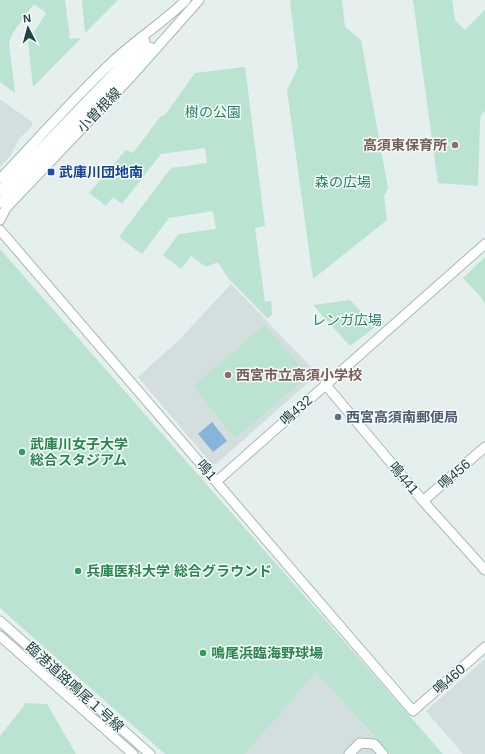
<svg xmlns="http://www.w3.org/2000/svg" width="485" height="754" font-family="Helvetica,'Noto Sans JP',sans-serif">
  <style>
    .built { fill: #d2dfde }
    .park { fill: #bbe3d2 }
    .water { fill: #86b4da }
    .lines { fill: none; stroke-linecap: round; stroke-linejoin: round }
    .minor-casing { stroke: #a6b8b8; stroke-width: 11 }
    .minor { stroke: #fff; stroke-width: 9 }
    .education-dot { fill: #8d6e63; stroke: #f6fbfa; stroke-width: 1.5 }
    .transit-dot { fill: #1a4fb4; stroke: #f6fbfa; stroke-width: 1.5 }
    .service-dot { fill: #5c6f8a; stroke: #f6fbfa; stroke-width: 1.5 }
    .leisure-dot { fill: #2e9e5b; stroke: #f6fbfa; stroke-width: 1.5 }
    .labels { text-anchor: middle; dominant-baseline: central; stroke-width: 3; stroke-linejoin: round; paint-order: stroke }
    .street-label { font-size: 14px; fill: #214344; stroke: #f6fbfa }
    .park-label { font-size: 14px; fill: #258064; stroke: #f6fbfa }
    .education-label { font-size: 14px; font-weight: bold; fill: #785e54; stroke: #f6fbfa; text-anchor: end }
    .transit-label { font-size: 14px; font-weight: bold; fill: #164399; stroke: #f6fbfa; text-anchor: start }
    .service-label { font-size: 14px; font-weight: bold; fill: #4e5e75; stroke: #f6fbfa; text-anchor: start }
    .leisure-label { font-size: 14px; font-weight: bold; fill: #27864d; stroke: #f6fbfa; text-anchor: start }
  </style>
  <rect width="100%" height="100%" fill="#e4efee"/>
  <path class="built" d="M0,99L32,122V126L18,140L11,155L0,167Z
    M231,284L318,374L216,464H212L138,377L178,341Z
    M485,659V754H463L426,711Z
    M316,671L389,754H245Z"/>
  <path class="park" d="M0,0H65L70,39L81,38L33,87L28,42L46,13L34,4L12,34L9,43L15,93L0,82Z
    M82,0H118L85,33Z
    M290,0H342L345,27L361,40L388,188L384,196L387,220L313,279L287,90L298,67Z
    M413,0H452L455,20L465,30L485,10V111L481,115L480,123L478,186L438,183Z
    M245,67L265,226L255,228L265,302L271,301L272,315L267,318L228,278L218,262L206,267L191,256L181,269L163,255L179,234L216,229L213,211L169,218L142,254L119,237L171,168L207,163L205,148L161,154L122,204L113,197L106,206L89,193L126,150L133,153L161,116L165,115L195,73Z
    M0,249L443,754H390L316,672L245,754H165L0,608Z
    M485,257V305L481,297L463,278Z
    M350,300L375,327L350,346L313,305Z
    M264,325L309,375L235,439L194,386Z
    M26,703L47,704L76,754H0V736Z"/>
  <path class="water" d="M212,422L227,441L213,452L198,434Z"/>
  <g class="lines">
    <g class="minor-casing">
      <path id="minor" d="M0,179C37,140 73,99 112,62C135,40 163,23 186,0
        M0,191L145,41
        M0,203L150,47
        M0,220L6,208L129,79L199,0
        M0,230L413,711L485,647
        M325,384L423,501L485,570
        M217,481L485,244
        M423,501L485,447
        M0,621L150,754
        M0,636L133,754
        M349,754L360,743L374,744L383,754"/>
    </g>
    <use href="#minor" class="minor"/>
  </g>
  <g class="education-dot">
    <circle cx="455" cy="145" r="4"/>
    <circle cx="228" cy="375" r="4"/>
  </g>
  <rect class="transit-dot" x="47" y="168" width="8" height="8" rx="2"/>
  <circle class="service-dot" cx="338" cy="417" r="4"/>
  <g class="leisure-dot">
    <circle cx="22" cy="452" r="4"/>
    <circle cx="78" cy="571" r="4"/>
    <circle cx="203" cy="653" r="4"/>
  </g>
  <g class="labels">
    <g class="street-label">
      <text transform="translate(99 110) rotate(-46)">小曽根線</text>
      <text transform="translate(296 410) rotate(-42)">鳴432</text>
      <text transform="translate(207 470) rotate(49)">鳴1</text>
      <text transform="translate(454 474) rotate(-41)">鳴456</text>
      <text transform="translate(404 478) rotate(50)">鳴441</text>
      <text transform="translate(449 679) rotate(-41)">鳴460</text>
      <text transform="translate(75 687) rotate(42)">臨港道路鳴尾１号線</text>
    </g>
    <g class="park-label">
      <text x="213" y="112">樹の公園</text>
      <text x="343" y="182">森の広場</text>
      <text x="347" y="320">レンガ広場</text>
    </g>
    <g class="education-label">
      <text x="447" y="145">高須東保育所</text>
      <text x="236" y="375" text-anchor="start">西宮市立高須小学校</text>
    </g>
    <g class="transit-label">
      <text x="59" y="172">武庫川団地南</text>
    </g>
    <g class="service-label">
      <text x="346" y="417">西宮高須南郵便局</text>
    </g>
    <g class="leisure-label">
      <text x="30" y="444">武庫川女子大学<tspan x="30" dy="16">総合スタジアム</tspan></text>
      <text x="86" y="571">兵庫医科大学 総合グラウンド</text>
      <text x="211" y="653">鳴尾浜臨海野球場</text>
    </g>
  </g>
  <g transform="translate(28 28) rotate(354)" stroke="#f6fbfa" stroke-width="3" paint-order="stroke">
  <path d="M0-3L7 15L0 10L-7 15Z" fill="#214344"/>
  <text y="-6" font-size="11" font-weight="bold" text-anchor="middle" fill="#214344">N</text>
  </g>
</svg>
